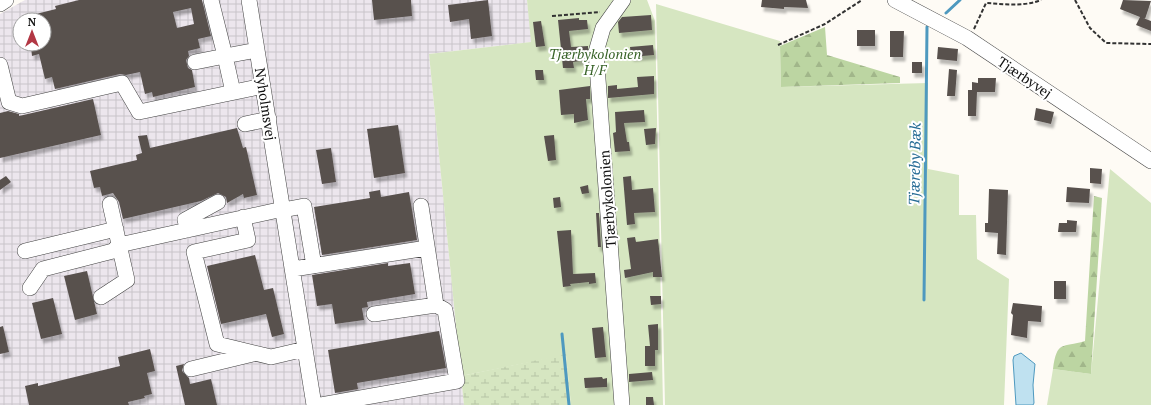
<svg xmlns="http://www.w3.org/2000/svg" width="1151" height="405" font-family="'PT Serif',serif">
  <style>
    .industrial { fill: url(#industrial-grid); fill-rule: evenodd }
    .grass { fill: #d6e6c1 }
    .forest { fill: url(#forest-firs) }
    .wetland { fill: url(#wetland-marsh) }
    .water { fill: #bfe1f0; stroke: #4e99bf }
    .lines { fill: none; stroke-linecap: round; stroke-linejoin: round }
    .stream { stroke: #4e99bf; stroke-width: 3 }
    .building { fill: #58514e; fill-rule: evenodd; filter: url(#shadow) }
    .minor-casing { stroke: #434343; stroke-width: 16 }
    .path { stroke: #323232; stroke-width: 2; stroke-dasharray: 4 2; stroke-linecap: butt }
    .minor { stroke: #fff; stroke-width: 15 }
    .labels { text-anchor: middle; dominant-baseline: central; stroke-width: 4; stroke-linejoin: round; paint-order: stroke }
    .park-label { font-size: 14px; font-style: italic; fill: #376227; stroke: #fff }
    .street-label { font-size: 14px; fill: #101010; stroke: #fff }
    .water-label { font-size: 15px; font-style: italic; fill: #266c95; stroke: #fff }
  </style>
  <defs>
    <pattern id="industrial-grid" width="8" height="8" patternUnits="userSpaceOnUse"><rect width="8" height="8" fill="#ece6ed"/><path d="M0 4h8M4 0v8" fill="none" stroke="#c9c4ca"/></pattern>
    <pattern id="forest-firs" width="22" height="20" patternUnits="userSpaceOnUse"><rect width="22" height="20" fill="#bcd5a2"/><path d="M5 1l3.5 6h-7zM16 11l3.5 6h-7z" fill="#a1b68a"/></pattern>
    <pattern id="wetland-marsh" width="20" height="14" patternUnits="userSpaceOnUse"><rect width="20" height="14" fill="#d6e6c1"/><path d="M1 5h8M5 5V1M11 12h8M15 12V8" fill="none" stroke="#b7c4a5"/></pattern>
    <filter id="shadow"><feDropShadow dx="2.5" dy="4.5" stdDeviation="1" flood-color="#0004"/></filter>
  </defs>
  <rect width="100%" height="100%" fill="#fefbf5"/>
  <path class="industrial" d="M25,0H527L532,42L429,54L464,405H0V14ZM20,20H44V44H20Z"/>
  <path class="grass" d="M527,0H647L655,21L663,405H571L566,355L461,376L429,54L531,42Z
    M656,4L780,41L781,87L928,83V169L959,175V215H976L977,259L1009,279L1004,405H665Z
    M1110,169L1151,203V405H1047L1053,369L1091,374Z"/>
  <path class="forest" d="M825,27L827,55L900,77V83L781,87L780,46Z
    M1094,196L1102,198L1091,374L1053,369C1057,340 1062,348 1085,341Z"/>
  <path class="wetland" d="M566,354L571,405H464L461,376Z"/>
  <path class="water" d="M1021,353L1035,364L1033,385L1034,403L1033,405H1016L1013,360L1014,356Z"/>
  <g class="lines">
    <path class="stream" d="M946,13L960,0
      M924,300L927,27
      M562,334L569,405"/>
  </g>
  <path class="building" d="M79,0H202L211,36L198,39L200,48L188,51L189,56L186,60L188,68L192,70L195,87L153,97L152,92L145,94L140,72L126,75L120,74L55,89L52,77L45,79L39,54L32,56L31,47L37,44H44V20H25L24,17L56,9L55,6ZM191,8L194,24L177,28L173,12Z
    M372,0H411L412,16L374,20Z
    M488,0L492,36L471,39L469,19L450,22L448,5Z
    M762,0H806L808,8L784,7V9L761,7Z
    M1123,0L1151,1L1145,19L1143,18L1151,21V31L1136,25L1140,17L1120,9Z
    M651,15L652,30L619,33L618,22L622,17Z
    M579,18V20H587L588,29L569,31L571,47L588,46V60L573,62L574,68H563L558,20Z
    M541,21L545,46L536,47L533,22Z
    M857,30H875V46H857Z
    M890,31H904L903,57H890Z
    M653,45L654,55L631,57L630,47Z
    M938,47L958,49L957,61L937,59Z
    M912,62H922V73H912Z
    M949,69L957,70L955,96H947Z
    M535,70H543L544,80H536Z
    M654,76V94L608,98V86L617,85V89L638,87L637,77Z
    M978,78H996L995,92H977L976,116H968V90H972V82L978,83Z
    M590,86V99H586L588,120L574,123V114L561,115L559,90Z
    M93,99L101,135L0,158V113L8,111L19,114V116Z
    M1036,108L1054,112L1051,124L1034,120Z
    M644,110L645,122L624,123L627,142H629L630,151L615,152L613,133L616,132L615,112Z
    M398,125L405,173L374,178L367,129Z
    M237,128L243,148L246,147L257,195L244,198L243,194L227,203L226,197L218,193L201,201L123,219L119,202L113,193L102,196L100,187L94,188L90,171L137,160L136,155L142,153L138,136L147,135L150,148Z
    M656,128L655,144L646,145L644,129Z
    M554,135L556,160L548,161L544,136Z
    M331,148L336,182L322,184L316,150Z
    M1090,168L1102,169L1101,184L1090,183Z
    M6,176L11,182L0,190V180Z
    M631,176L632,190L653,188L655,212L634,213L635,224L627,225L623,177Z
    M588,185L589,193L582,194L580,187Z
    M1067,187L1090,189L1089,203L1066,202Z
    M989,189L1008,190L1006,255L997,254L998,233L985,232V223H988Z
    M380,190L381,197L409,192L417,240L322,255L314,207L370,198L369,192Z
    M560,197L561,207L554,208L553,198Z
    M596,213H599L601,247H598Z
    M1067,220L1077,221L1076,232H1058L1059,223H1067Z
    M571,230L573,274L595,273L596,283L589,284V282L570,284L571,286L563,287L557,231Z
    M635,237L636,242L658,239L662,277H653V272L625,278L624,270L631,269L627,238Z
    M255,255L264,290L273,288L284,334L272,337L266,314L221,324L207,266Z
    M388,263V266L410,263L415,294L367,302L368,307L362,308L364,320L335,324L332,304L317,306L312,275Z
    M87,271L97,314L75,320L64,276Z
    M1054,281H1066V299H1054Z
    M650,296H661V304L651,305Z
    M53,298L62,334L41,339L32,303Z
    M1013,303L1042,306L1041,322L1028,321L1027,338L1011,335L1013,315L1011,313Z
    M658,324V350H655V366H645V346H650L648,325Z
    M3,326L9,352L0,354V327Z
    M603,327L606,357L595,358L592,328Z
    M439,331L446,368L357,383L358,389L335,393L328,350Z
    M150,349L155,371L147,373L152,394L144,396L145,398L128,402L129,405H29L25,386L38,383V386L120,366L118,357Z
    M184,364L182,371L189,378L190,384L211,379L217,405H185L176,366Z
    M652,372L653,380L629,382V374Z
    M602,377L603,379L607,378V387L585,388L584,378Z
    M646,397H653L654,405H646Z"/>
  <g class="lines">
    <g class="minor-casing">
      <path id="minor" d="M211,0L225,56L257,50
        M249,0L314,405
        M895,0L967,38L1151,161
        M0,4L6,0
        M195,62L225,56L233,92
        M0,65L9,102L22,106L122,83L139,112L263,86
        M245,124L269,119
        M283,210L304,206L314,266
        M243,217L248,240L194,252L217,344L271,357L305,349
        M188,230L185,220L218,202
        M25,251L116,229
        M293,269L427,248
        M30,288L43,269L113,251L119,245L283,209
        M101,297L127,280L110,204
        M374,314L436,305L421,206
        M191,369L253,354
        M321,405L457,381L445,310L436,305
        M622,405L596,52L603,28L623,0"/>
    </g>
    <path class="path" d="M1075,0L1090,28L1106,43L1151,44
      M552,16L600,12
      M974,29L986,3C1004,4 1024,7 1041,0
      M778,45L825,24L862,0"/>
    <use href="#minor" class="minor"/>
  </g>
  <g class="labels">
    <g class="park-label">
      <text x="595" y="53">Tjærbykolonien<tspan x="595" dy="16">H/F</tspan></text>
    </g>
    <g class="street-label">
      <text transform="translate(1025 77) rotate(34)">Tjærbyvej</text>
      <text transform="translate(266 104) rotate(81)">Nyholmsvej</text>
      <text transform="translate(607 199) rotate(-94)">Tjærbykolonien</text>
    </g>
    <g class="water-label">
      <text transform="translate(914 164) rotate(-89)">Tjæreby Bæk</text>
    </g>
  </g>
  <g transform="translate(32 32)"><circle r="19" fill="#ffffff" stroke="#9f9f9f"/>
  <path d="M0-3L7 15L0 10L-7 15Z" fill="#b23744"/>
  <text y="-6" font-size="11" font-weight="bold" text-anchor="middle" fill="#101010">N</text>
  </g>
</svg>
